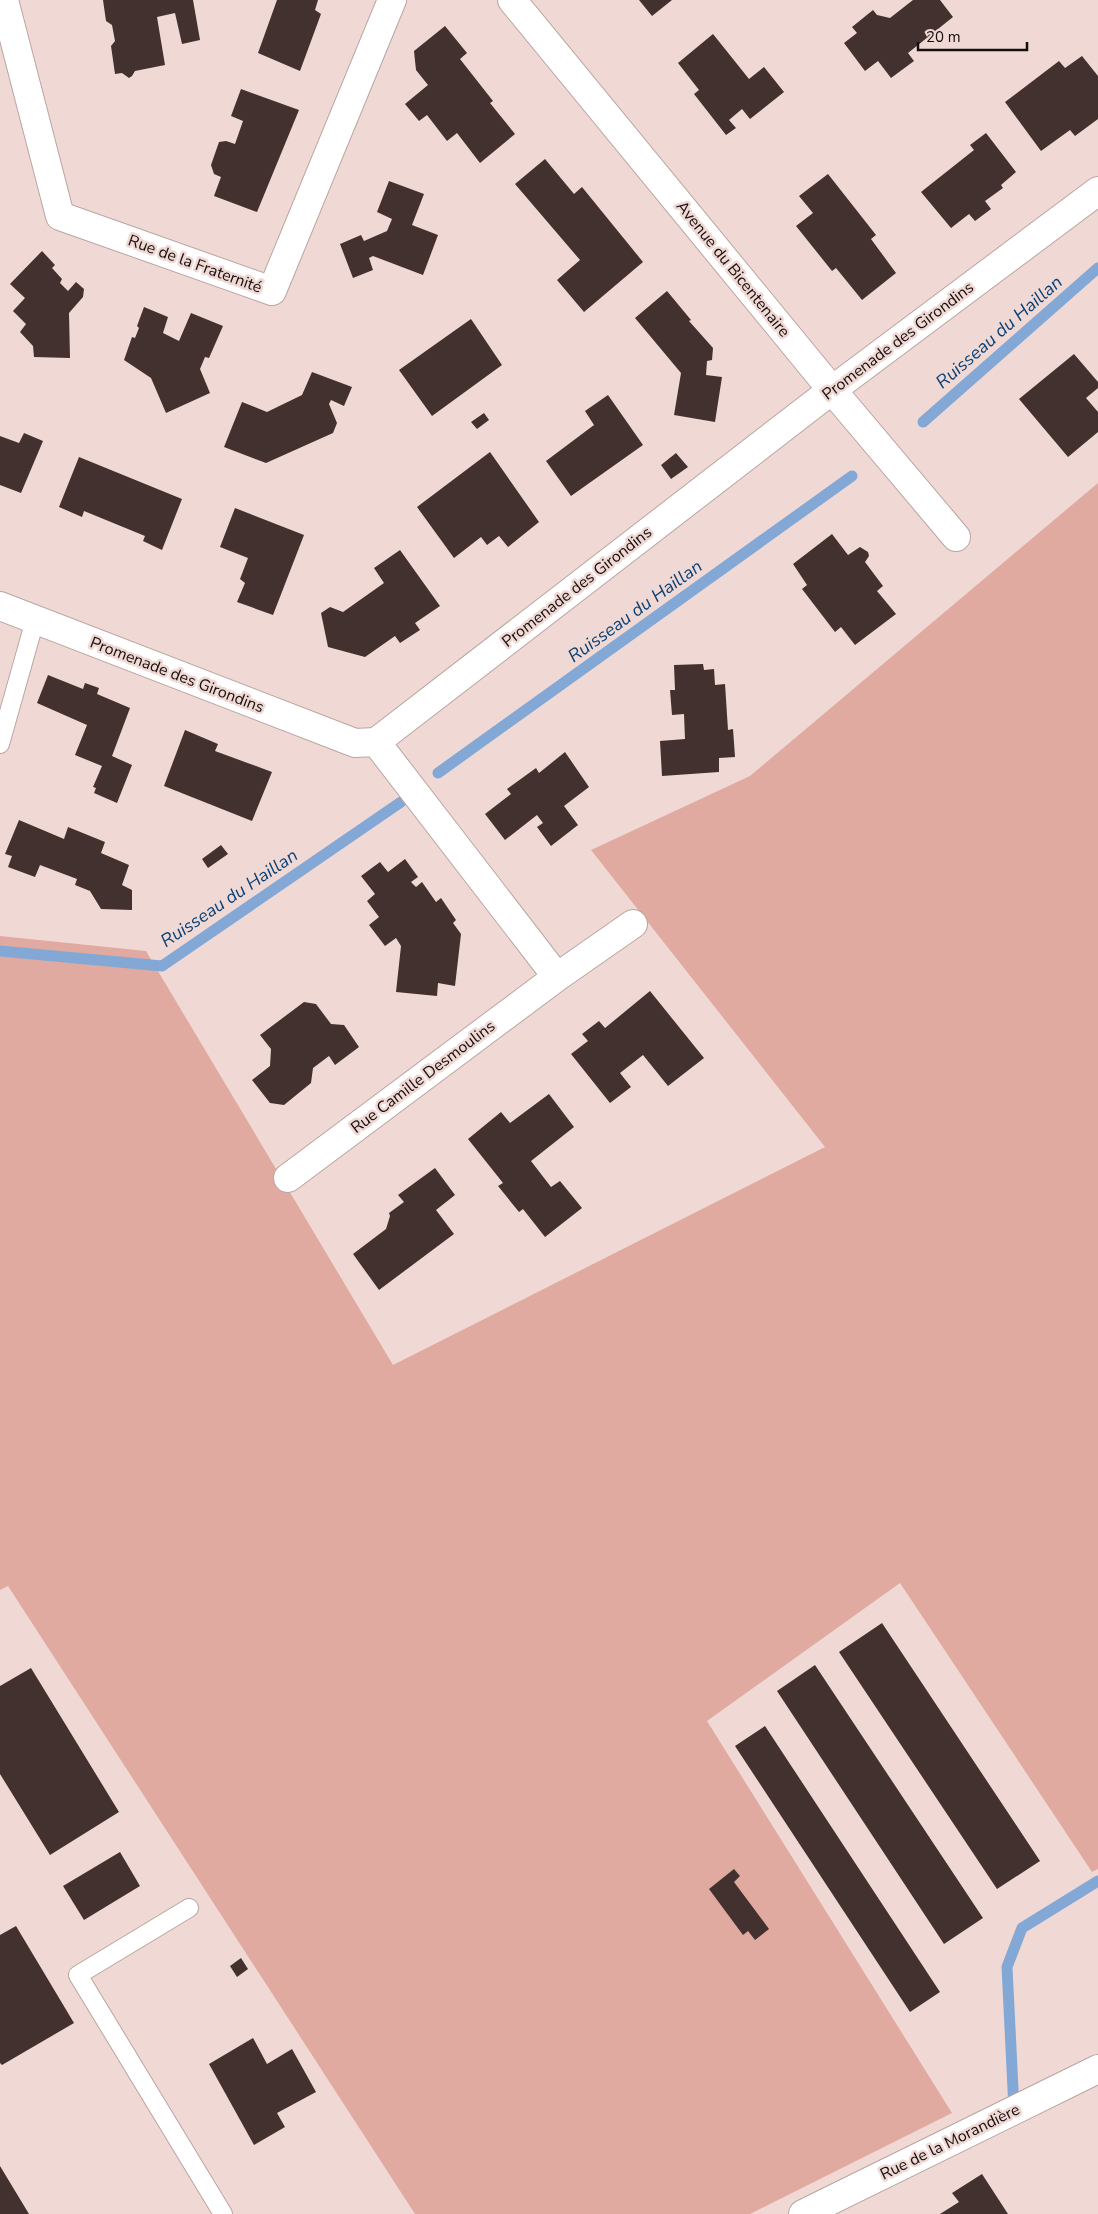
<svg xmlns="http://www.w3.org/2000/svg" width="1098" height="2214" font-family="'Nunito Sans',sans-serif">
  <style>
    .green { fill: #e0aaa1 }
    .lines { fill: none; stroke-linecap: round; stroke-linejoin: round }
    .stream { stroke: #83a8d5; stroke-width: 11 }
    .building { fill: #42312e }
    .lane-casing { stroke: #baa5a1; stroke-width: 20 }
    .street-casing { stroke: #baa5a1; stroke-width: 30 }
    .secondary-casing { stroke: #baa5a1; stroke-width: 30 }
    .lane { stroke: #fff; stroke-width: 18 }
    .street { stroke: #fff; stroke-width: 28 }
    .secondary { stroke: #fff; stroke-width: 28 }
    .labels { text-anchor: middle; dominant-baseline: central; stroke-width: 5; stroke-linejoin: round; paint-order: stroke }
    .street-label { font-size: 16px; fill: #150e0d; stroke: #f0d9d5 }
    .water-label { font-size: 18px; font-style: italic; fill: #094177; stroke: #f0d9d5 }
  </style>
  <rect width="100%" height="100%" fill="#f0d9d5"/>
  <path class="green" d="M1098,483V1869L1092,1872L900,1583L707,1721L952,2113L750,2214H415L8,1586L0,1590V936L146,951L393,1365L825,1147L591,850L750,776Z"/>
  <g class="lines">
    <path class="stream" d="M923,422L1098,268
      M438,773L852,476
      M0,951L162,966L401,802
      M1014,2109L1007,1967L1022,1928L1098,1881"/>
  </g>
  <path class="building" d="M103,0H193L200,40L182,44L175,13L157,17L165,65L135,71L132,76L129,78L122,73L115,74L111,46L115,41L112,25L106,21Z
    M277,0H318L315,10L321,14L300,71L258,53Z
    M639,0H672L652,16Z
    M913,0H940L953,17L908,53L914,61L891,78L878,61L865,71L844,43L857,33L852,27L873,10L877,15L890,18Z
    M445,26L467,53L460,59L493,101L490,103L515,134L480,163L457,133L447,141L427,115L419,121L405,104L428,85L416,70L414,51Z
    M713,34L749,79L764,67L784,92L750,119L742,109L729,120L736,128L726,135L694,94L699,90L678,63Z
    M1082,56L1098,76V119L1075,136L1070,130L1041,151L1005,102L1059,61L1065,68Z
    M241,89L299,110L257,212L214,196L221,177L214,174L211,165L219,142L226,141L235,144L243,121L231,116Z
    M986,133L1016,172L1001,185L1003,188L985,201L991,209L975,221L969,214L951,228L921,192L974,150L970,145Z
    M545,159L574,194L582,187L643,262L584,312L557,280L580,260L515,184Z
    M828,174L876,235L871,239L896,273L862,300L836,268L832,271L796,226L813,213L799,196Z
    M389,181L424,194L412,225L438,235L423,275L373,256L369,258L373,270L353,278L340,244L361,235L364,241L387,231L392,219L377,212Z
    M42,251L55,265L52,268L62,279L60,283L68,291L76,282L84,289L83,297L69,313L70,358L34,357L33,346L20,332L26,324L13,311L25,298L10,284Z
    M667,291L691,320L689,321L713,348L712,360L707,361L706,375L722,377L715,422L674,415L681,373L635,318Z
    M144,307L168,317L163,333L179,341L191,313L223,326L209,358L205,357L200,369L210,393L166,413L151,378L124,360L132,337L135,338L139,328L137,326Z
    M471,319L502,365L432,416L399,370Z
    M1074,354L1098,382V388L1086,398L1098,412V432L1068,457L1019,399Z
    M312,372L352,387L344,406L331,400L329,404L337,423L333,433L266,463L224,447L242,402L267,412L302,395Z
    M608,395L643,445L571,496L546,461L594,425L585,411Z
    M484,413L489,420L477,429L471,422Z
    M24,433L43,441L21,493L0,485V436L19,443Z
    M490,452L539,522L508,547L499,536L487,545L481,537L454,558L417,507Z
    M676,453L688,467L671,479L661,465Z
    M79,457L182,499L162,550L143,541L145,536L84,511L82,517L59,507Z
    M235,508L304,535L273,615L237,602L245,583L240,579L248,558L220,547Z
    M832,534L848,555L860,547L868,552L869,556L865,562L883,586L877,591L896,614L855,645L841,627L835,632L802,589L807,585L793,564Z
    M400,550L440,606L415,623L420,630L400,643L395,636L365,657L328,647L321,613L330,607L343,612L384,583L374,568Z
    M703,664L704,670L714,669L715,685L725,684L728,730L733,729L735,757L719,758V772L662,776L660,741L685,739L684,714L672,715L670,690H675L674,665Z
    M48,675L83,689L85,683L99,688L97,694L130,708L112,756L132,765L117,803L94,793L96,788L93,787L102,766L75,755L87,725L37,703Z
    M185,730L218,744L215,751L272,772L252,821L164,786Z
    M565,752L589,787L564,806L578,825L551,846L537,827L543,823L537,815L505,840L485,814L511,794L507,789L536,768L539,773Z
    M19,820L64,839L68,827L105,842L101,853L129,865L122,885L132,890V910L101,909L90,891L75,885L77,879L40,865L35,877L8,867L12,856L5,854Z
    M221,845L228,854L208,868L202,859Z
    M405,859L418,877L411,882L416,887L422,882L436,902L441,898L456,920L453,923L461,934L455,986L438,983L437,996L396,992L401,946L396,938L385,946L369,925L379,917L367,901L375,894L361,876L380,862L388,872Z
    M650,991L704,1058L668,1086L643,1055L620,1073L631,1087L610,1103L571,1054L588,1041L582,1034L599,1021L605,1028Z
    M304,1002L316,1004L331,1024L344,1025L359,1047L335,1065L329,1056L313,1068L311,1083L284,1105L270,1103L252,1080L270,1066L271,1049L260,1035Z
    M549,1094L574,1127L531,1161L551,1187L560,1181L582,1208L545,1237L523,1209L519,1212L498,1186L503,1183L468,1139L501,1112L510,1123Z
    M435,1168L455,1195L436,1210L454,1234L379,1290L353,1254L386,1229L390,1216L389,1213L404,1202L398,1195Z
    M882,1623L1040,1861L997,1889L839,1652Z
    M815,1665L983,1918L944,1944L777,1691Z
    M31,1668L119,1812L50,1855L0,1774V1686Z
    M765,1726L940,1992L910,2012L735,1746Z
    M120,1852L140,1886L84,1920L63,1886Z
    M734,1869L740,1876L734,1882L769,1929L755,1940L748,1931L743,1935L709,1889Z
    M16,1926L74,2023L2,2065L0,2063V1935Z
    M241,1958L248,1969L237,1977L230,1966Z
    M253,2038L267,2064L292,2049L316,2092L277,2113L285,2127L254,2145L209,2064Z
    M0,2166L29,2214H0Z
    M982,2174L1008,2214H940L959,2202L952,2193Z"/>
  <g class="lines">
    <g class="lane-casing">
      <path id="lane" d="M0,744L35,620
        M189,1908L78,1975L223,2214"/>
    </g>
    <g class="street-casing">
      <path id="street" d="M4,0L60,216L272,291L392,0
        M512,0L832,390L956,537
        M0,606L355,743L376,742L832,390L1098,191
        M557,977L633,924
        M288,1178L557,977L376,742"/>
    </g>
    <g class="secondary-casing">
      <path id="secondary" d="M803,2214L1098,2069"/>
    </g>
    <use href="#lane" class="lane"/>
    <use href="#street" class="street"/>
    <use href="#secondary" class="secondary"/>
  </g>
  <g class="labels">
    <g class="street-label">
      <text transform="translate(195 264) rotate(20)">Rue de la Fraternité</text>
      <text transform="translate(733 269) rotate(51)">Avenue du Bicentenaire</text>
      <text transform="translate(898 341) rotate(-37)">Promenade des Girondins</text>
      <text transform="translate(577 587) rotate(-38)">Promenade des Girondins</text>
      <text transform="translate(177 675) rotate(21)">Promenade des Girondins</text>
      <text transform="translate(423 1077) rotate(-37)">Rue Camille Desmoulins</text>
      <text transform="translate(950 2142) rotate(-26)">Rue de la Morandière</text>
    </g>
    <g class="water-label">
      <text transform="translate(999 332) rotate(-41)">Ruisseau du Haillan</text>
      <text transform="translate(635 611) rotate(-36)">Ruisseau du Haillan</text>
      <text transform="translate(229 898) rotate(-34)">Ruisseau du Haillan</text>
    </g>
  </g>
  <path d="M918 42v8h109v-8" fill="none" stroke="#150e0d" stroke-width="2.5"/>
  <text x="926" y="42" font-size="15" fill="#150e0d" stroke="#f0d9d5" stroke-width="4" paint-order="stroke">20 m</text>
</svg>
